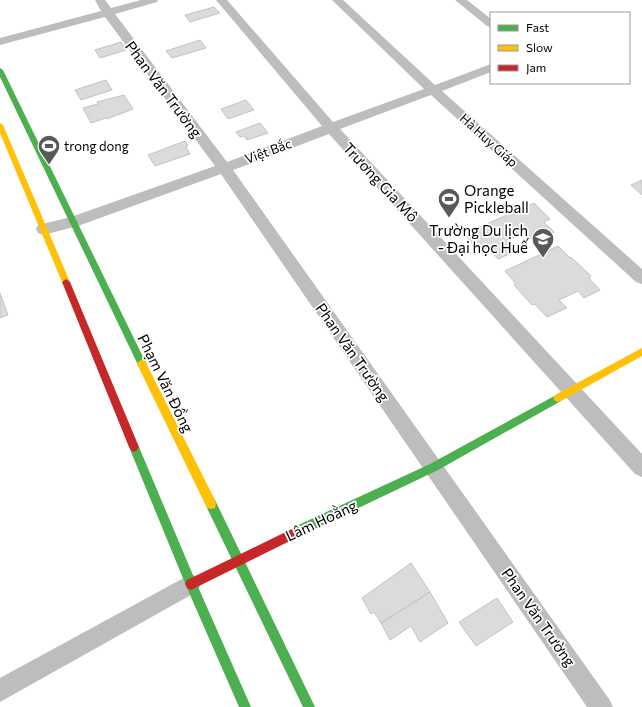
<svg xmlns="http://www.w3.org/2000/svg" width="642" height="707" font-family="Commissioner,sans-serif">
  <style>
    .building { fill: #dbdbdb; stroke: #c3c3c3 }
    .lines { fill: none; stroke-linecap: round; stroke-linejoin: round }
    .street { fill: #bdbdbd; fill-rule: evenodd }
    .fast { fill: #4caf50; fill-rule: evenodd }
    .slow { fill: #ffc107; fill-rule: evenodd }
    .jam { fill: #c62828; fill-rule: evenodd }
    .labels { text-anchor: middle; dominant-baseline: central; stroke-width: 3.5; stroke-linejoin: round; paint-order: stroke }
    .far-street-label { font-size: 13px; fill: #000; stroke: #fff }
    .far-poi-label { font-size: 13px; fill: #000; stroke: #fff; text-anchor: start }
    .street-label { font-size: 15px; fill: #000; stroke: #fff }
    .poi-label { font-size: 15px; fill: #000; stroke: #fff; text-anchor: start }
  </style>
  <rect width="100%" height="100%" fill="#fff"/>
  <path class="building" d="M214,7L220,13L190,22L185,15Z
    M200,40L206,48L172,58L166,51Z
    M121,42L126,50L100,58L95,50Z
    M106,80L112,90L81,100L75,90Z
    M124,95L133,109L107,119L106,118L91,123L83,108L98,104L97,102Z
    M246,100L254,110L228,119L221,109Z
    M260,123L268,133L247,140L244,136L240,137L236,132Z
    M185,141L188,146L186,147L190,154L155,166L148,155Z
    M642,180V195L631,185Z
    M534,203L550,219L544,222L554,232L534,241L526,232L509,240L518,250L498,259L490,250L482,254L464,234Z
    M558,246L570,258L571,257L591,276L589,278L600,290L584,298L578,291L559,300L567,308L547,317L535,304L532,305L514,285L516,284L505,271Z
    M0,293L8,315L0,318Z
    M411,563L430,592L381,623L374,612L371,614L362,598Z
    M430,592L448,623L420,642L411,626L390,640L381,623Z
    M497,598L513,622L476,646L459,622Z"/>
  <g class="lines">
    <path class="street" d="M95,0H105L111,8L141,0H158L157,2L115,14L227,162L322,126L216,0H227L333,122L424,89L332,0H343L435,85L491,64V72L442,91L642,269V284L636,282L431,95L340,129L642,454V477L635,474L329,134L233,170L609,699L613,707H587L221,174L78,226L43,235L38,233L36,229L38,225L71,217L215,166L105,17L0,45V38L101,11Z
      M455,0H467L491,19V27L487,26Z
      M191,574L198,577L201,584L198,591L0,702V678Z"/>
    <path class="fast" d="M0,68L3,70L145,361L147,364L145,367L142,368L139,367L0,77Z
      M558,394L561,395L563,398L561,401L438,470L302,535L298,536L294,535L293,531L294,527L430,464Z
      M134,442L137,444L139,447L195,580L251,707H239L187,588L129,447L131,444Z
      M211,499L215,500L315,707H303L207,508L206,504L207,500Z"/>
    <path class="slow" d="M0,123L3,125L70,282L69,284L66,285L62,282L0,133Z
      M642,348V356L561,401L558,402L555,401L553,398L555,395Z
      M142,360L145,361L215,500L216,504L215,508L211,509L207,508L137,364L139,361Z"/>
    <path class="jam" d="M66,279L70,282L139,447L137,450L134,452L131,450L129,447L62,282Z
      M298,526L302,527L303,531L302,535L195,588L191,590L187,588L185,584L187,580Z"/>
  </g>
  <defs>
    <g id="stadium-pin" transform="scale(1.15)"><path d="M0 17L-7.5 6A9.5 9.5 0 1 1 7.5 6Z" fill="#595959" stroke="#fff"/><path d="M0-5a6.5 5 0 1 0 0 10a6.5 5 0 1 0 0-10ZM-3.5-1.8h7v3.6h-7Z" fill="#fff"/></g>
    <g id="university-pin" transform="scale(1.15)"><path d="M0 17L-7.5 6A9.5 9.5 0 1 1 7.5 6Z" fill="#595959" stroke="#fff"/><path d="M0-5L7-2L0 1L-7-2ZM-4 1L0 2.5L4 1V4Q0 6-4 4Z" fill="#fff"/></g>
  </defs>
  <g fill-rule="evenodd">
    <use href="#stadium-pin" x="49" y="146"/>
    <use href="#stadium-pin" x="449" y="199"/>
    <use href="#university-pin" x="543" y="239"/>
  </g>
  <g class="labels">
    <g class="far-street-label">
      <text transform="translate(489 140) rotate(42)">Hà Huy Giáp</text>
      <text transform="translate(268 151) rotate(-20)">Việt Bắc</text>
    </g>
    <g class="far-poi-label">
      <text x="64" y="146">trong dong</text>
    </g>
    <g class="street-label">
      <text transform="translate(164 89) rotate(53)">Phan Văn Trường</text>
      <text transform="translate(381 182) rotate(47)">Trương Gia Mô</text>
      <text transform="translate(353 352) rotate(55)">Phan Văn Trường</text>
      <text transform="translate(166 383) rotate(64)">Phạm Văn Đồng</text>
      <text transform="translate(321 520) rotate(-25)">Lâm Hoằng</text>
      <text transform="translate(539 617) rotate(55)">Phan Văn Trường</text>
    </g>
    <g class="poi-label">
      <text x="464" y="190">Orange<tspan x="464" dy="17">Pickleball</tspan></text>
      <text x="528" y="230" text-anchor="end">Trường Du lịch<tspan x="528" dy="17">- Đại học Huế</tspan></text>
    </g>
  </g>
  <rect x="490" y="12" width="140" height="72" fill="#ffffff" stroke="#999999"/>
  <rect x="498" y="25" width="20" height="6" fill="#4caf50" stroke="#999999"/>
  <text x="526" y="32" font-size="12" fill="#000000">Fast</text>
  <rect x="498" y="45" width="20" height="6" fill="#ffc107" stroke="#999999"/>
  <text x="526" y="52" font-size="12" fill="#000000">Slow</text>
  <rect x="498" y="65" width="20" height="6" fill="#c62828" stroke="#999999"/>
  <text x="526" y="72" font-size="12" fill="#000000">Jam</text>
</svg>
